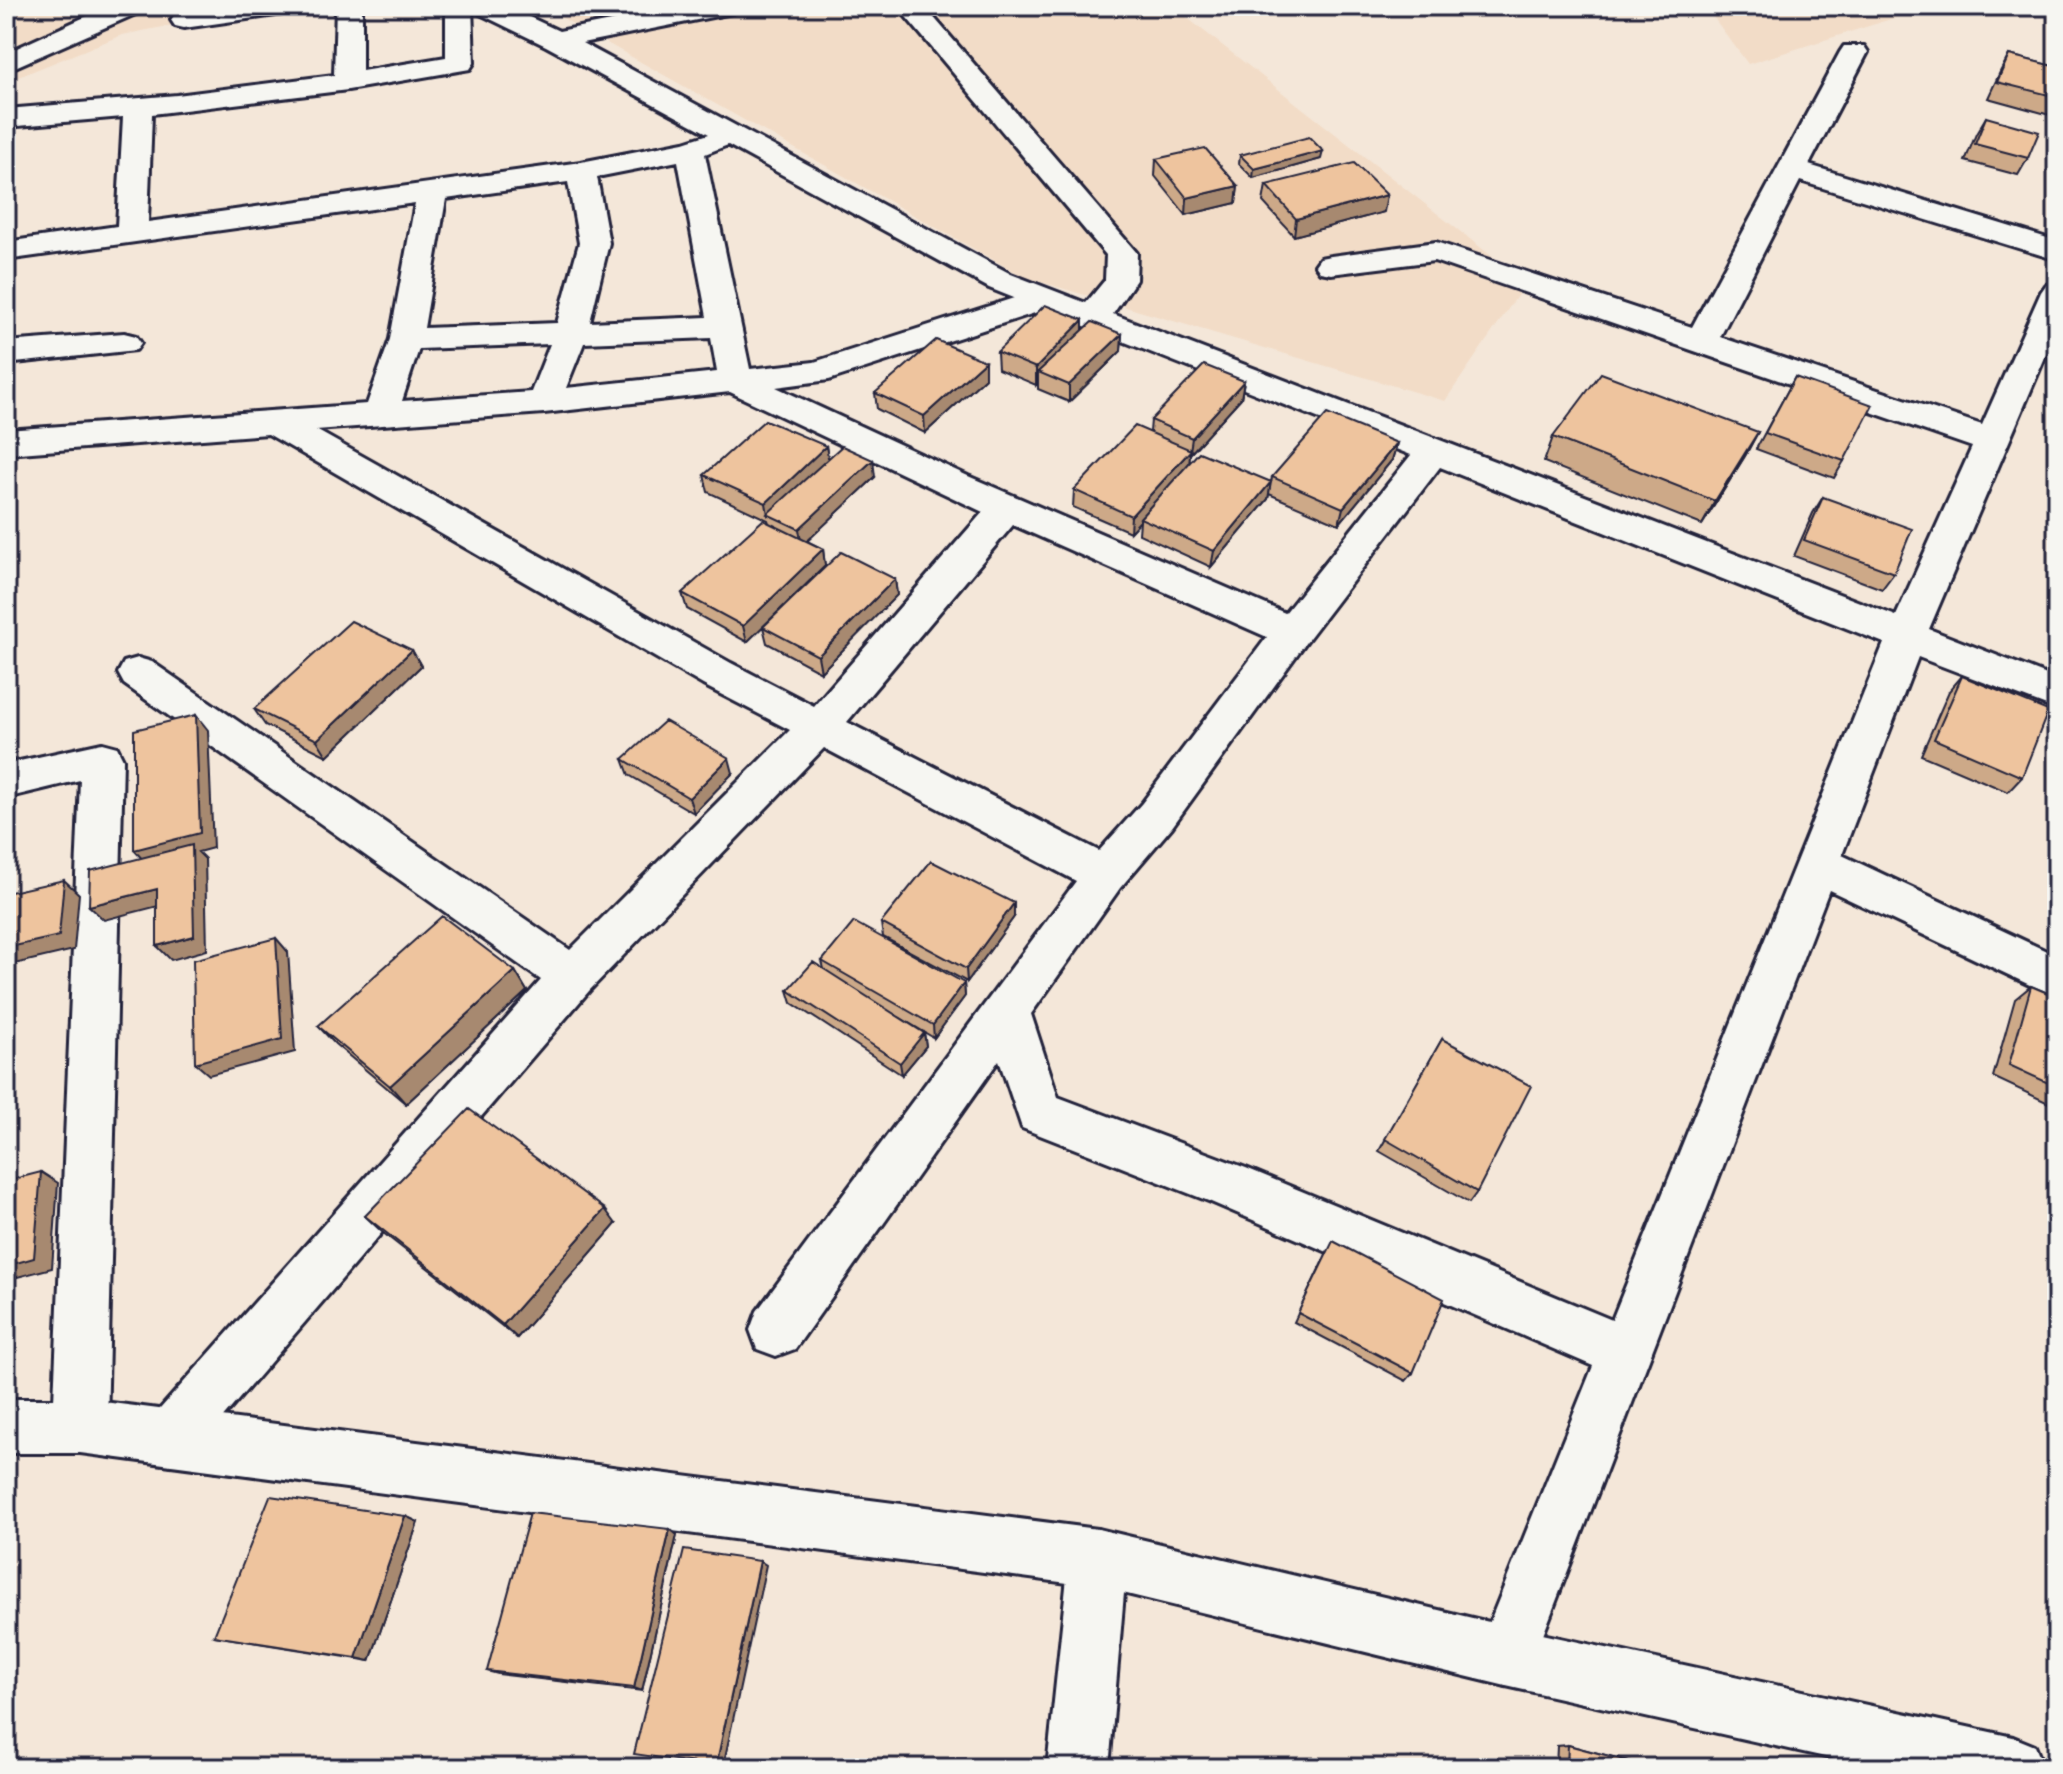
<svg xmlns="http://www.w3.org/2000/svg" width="2063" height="1774" font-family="'Gochi Hand',sans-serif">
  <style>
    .built { fill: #f2dcc7 }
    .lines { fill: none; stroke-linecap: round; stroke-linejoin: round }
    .minor-casing { stroke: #22223b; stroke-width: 6 }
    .tertiary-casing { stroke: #22223b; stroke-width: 6 }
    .minor { fill: #f6f6f2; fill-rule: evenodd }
    .tertiary { fill: #f6f6f2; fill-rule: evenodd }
    .wall { fill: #cda988; stroke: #22223b; stroke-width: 2 }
    .shaded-wall { fill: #a7896f; stroke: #22223b; stroke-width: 2 }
    .building { fill: #eec49e; stroke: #22223b; stroke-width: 2 }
  </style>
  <rect width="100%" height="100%" fill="#f4e7d9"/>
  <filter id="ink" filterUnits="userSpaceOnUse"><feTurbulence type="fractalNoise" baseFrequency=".0125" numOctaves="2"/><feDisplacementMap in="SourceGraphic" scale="16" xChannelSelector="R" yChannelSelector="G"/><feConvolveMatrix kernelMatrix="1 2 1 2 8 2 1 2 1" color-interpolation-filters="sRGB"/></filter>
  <g filter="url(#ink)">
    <path class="built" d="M6,6H270L122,35L6,82Z
      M541,6H1172L1526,283L1445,401L1024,277Z
      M1705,6H1932L1748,64Z"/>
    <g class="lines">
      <g class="minor-casing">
        <path id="minor" d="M109,6H144L140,12L6,71V53Z
          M227,6H296L292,12L283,14L184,28L175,26L171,20L175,14Z
          M336,6H362V71L446,57V6H506L559,31L687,6H740L736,12L727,14L582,43L1011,274L1086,303L1105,280L1106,255L897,6H924L1137,253L1136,280L1113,314L1896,616L1972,447L1434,261L1331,274L1320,272L1315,265L1320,258L1331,256L1436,242L1692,327L1840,52L1844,46H1864L1868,52L1809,165L2057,241V260L1800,181L1720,337L1982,425L2041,292L2046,285L2057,282V329L1929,629L2057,679V710L1918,657L1842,855L2057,956V998L1829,890L1527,1677L1506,1686L1485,1677L1476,1656L1593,1366L1211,1202L1022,1128L999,1060L795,1349L776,1356L757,1349L750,1330L757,1311L1076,881L824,748L589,991L190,1456L171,1465L152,1456L143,1437L152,1418L541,980L124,684L118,673L124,662L138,658L152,662L570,950L790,730L703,685L268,434L6,454V430L367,404L390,339L415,203L6,260V242L117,226L123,117L6,127V109L177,95L334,75ZM472,6L476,12L546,46L709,134L684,142L581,162L148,222L152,114L348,90L470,69L474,63ZM728,145L989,288L1014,298L814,362L750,369L705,154ZM678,161L707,317L590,322L609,243L597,177ZM568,182L579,243L557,323L424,328L446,199ZM1044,310L1411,455L1285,613L968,476L776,387L829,380ZM711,338L717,372L566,388L584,343ZM550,344L531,392L402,401L419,349ZM730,392L983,512L814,706L731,663L316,430L544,413ZM1440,467L1884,643L1612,1320L1246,1168L1058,1097L1031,1014L1120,888L1172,827L1306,642ZM1013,525L1267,637L1142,803L1099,851L847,722Z
          M124,333L136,336L141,343L136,350L6,364V342Z
          M102,743L117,747L123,759L107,1426L99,1445L80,1453L61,1445L53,1426L80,780L6,798V764Z
          M1098,1529L1118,1538L1127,1558L1109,1768H1047L1069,1558L1078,1538Z"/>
      </g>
      <g class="tertiary-casing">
        <path id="tertiary" d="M6,1399H80L1098,1529L1506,1626L2013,1737L2035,1746L2044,1768H1875L1506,1686L1098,1587L80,1453H6Z"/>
      </g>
      <use href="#minor" class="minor"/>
      <use href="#tertiary" class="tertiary"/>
    </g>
    <path class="wall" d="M2009,55L2057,67V117L1988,98L2000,72Z
      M1986,117L2028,158L2018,175L1965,161L1976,134Z
      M1240,155L1321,159L1253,178L1239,164Z
      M1156,159L1238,186L1236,203L1186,215L1155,176Z
      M1266,185L1384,212L1294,236L1263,202Z
      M1083,320V330L1122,334L1121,351L1069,402L1038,389V382L1036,385L998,369L997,352Z
      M985,361V378L925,433L877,409L875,393Z
      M1795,377L1844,461L1834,478L1756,449Z
      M1244,381L1241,398L1190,454L1189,463L1271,482L1272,477L1397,443L1392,460L1339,524L1269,494L1268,499L1211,567L1139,534L1140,521L1130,532L1073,507L1074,490L1150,432L1151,420Z
      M1758,432L1745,456L1702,525L1544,462L1553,437Z
      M826,446L828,459L875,477L807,541L823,549L825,566L747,642L687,609L682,593L769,523L768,520L708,492L704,475Z
      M1823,497L1894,573L1882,589L1794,556L1813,513Z
      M895,579L897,595L821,672L767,643L763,627Z
      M412,650L421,666L327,756L265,725L254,709Z
      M1962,676L2022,777L2008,792L1921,755L1949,691Z
      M623,759L733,773L694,813L629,775Z
      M1014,917L967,982L883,937L881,923Z
      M822,961L964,983L965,996L934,1038L899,1017L924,1033L926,1046L902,1075L792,1003L788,990L824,969Z
      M515,971L527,991L406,1104L335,1044L318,1026Z
      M2031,986L2057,997V1107L1993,1077L2015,999Z
      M1442,1039L1477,1192L1469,1203L1379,1151Z
      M365,1216L616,1224L517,1338L382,1232Z
      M1327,1252L1413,1373L1406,1381L1294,1322Z
      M405,1516L418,1522L370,1661L214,1636Z
      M677,1535L642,1691L498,1674L487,1671Z
      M1568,1745L1654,1768H1556L1557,1746Z"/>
    <path class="shaded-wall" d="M1323,151L1321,159L1253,178L1254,169Z
      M1238,186L1236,203L1186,215L1187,198Z
      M1387,195L1384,212L1294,236L1296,219Z
      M1083,320V337L1038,372V382L1036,385V368Z
      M1122,334L1121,351L1069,402V385Z
      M985,361V378L925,433L924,416Z
      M1244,381L1241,398L1190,454L1189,466L1140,518V521L1130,532L1131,516L1190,451L1192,438Z
      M1758,432L1745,456L1702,525L1715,501Z
      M1397,443L1392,460L1339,524L1343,508Z
      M826,446L829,463L768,515L766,503Z
      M873,460L875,477L802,546L799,529Z
      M1271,482L1268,499L1211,567L1214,551Z
      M823,549L825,566L747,642L743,626Z
      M895,579L897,595L821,672L818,656Z
      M412,650L421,666L327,756L317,740Z
      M196,715L208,730L213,848L198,852L205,859L207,950L171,960L157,946L194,936L148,865L134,850Z
      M729,758L733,773L694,813L689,798Z
      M64,880L79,894L74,950L6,966V948Z
      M157,889L170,903L104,920L89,906Z
      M1014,903V917L967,982L966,969Z
      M276,938L288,952L295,1052L209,1075L195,1063Z
      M515,971L527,991L406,1104L390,1086Z
      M964,983L965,996L934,1038L933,1025Z
      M924,1033L926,1046L902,1075L900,1063Z
      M41,1172L58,1183L52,1268L6,1280V1266Z
      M605,1209L616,1224L517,1338L503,1325Z
      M405,1516L418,1522L370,1661L356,1658Z
      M670,1529L677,1535L642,1691L634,1688Z
      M760,1561L766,1565L723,1767L716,1766Z"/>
    <path class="building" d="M2009,55L2057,67V97L1997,82Z
      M1986,117L2039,132L2028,158L1975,144Z
      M1309,137L1323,151L1254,169L1240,155Z
      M1205,148L1238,186L1187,198L1156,159Z
      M1354,163L1387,195L1296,219L1266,185Z
      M1045,305L1083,320L1036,368L997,352Z
      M1092,322L1122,334L1069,385L1038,372Z
      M936,340L985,361L924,416L875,393Z
      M1204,365L1244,381L1192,438L1151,420Z
      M1601,373L1758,432L1715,501L1553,437Z
      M1795,377L1873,405L1844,461L1765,433Z
      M1327,414L1397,443L1343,508L1272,477Z
      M765,420L826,446L766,503L704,475Z
      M1135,426L1191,450L1131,516L1074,490Z
      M842,446L873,460L799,529L767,514Z
      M1199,452L1271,482L1214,551L1140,518Z
      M1823,497L1912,529L1894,573L1804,540Z
      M763,520L823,549L743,626L682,593Z
      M841,552L895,579L818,656L763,627Z
      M351,621L412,650L317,740L254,709Z
      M1962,676L2048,711L2022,777L1934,739Z
      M196,715L200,833L134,850V730Z
      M665,721L729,758L689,798L623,759Z
      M192,845L194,936L157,946V889L89,906L90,871Z
      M931,861L1014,903L966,969L881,923Z
      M64,880L59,936L6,948V893Z
      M442,916L515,971L390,1086L318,1026Z
      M854,922L964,983L933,1025L822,961Z
      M276,938L282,1039L195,1063L193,960Z
      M813,962L924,1033L900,1063L788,990Z
      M2031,986L2057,997V1087L2009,1065Z
      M1442,1039L1531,1086L1477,1192L1385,1139Z
      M469,1109L605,1209L503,1325L365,1216Z
      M41,1172L34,1258L6,1266V1181Z
      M1333,1241L1444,1299L1413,1373L1298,1313Z
      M270,1496L405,1516L356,1658L214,1636Z
      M530,1513L670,1529L634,1688L487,1671Z
      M684,1550L760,1561L716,1766L634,1754Z
      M1568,1745L1654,1768H1567Z"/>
  </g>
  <rect width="2063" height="1774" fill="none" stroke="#f6f6f2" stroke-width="32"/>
  <rect x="16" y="16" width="2031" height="1742" fill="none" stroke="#22223b" stroke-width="3" filter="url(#ink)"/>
</svg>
